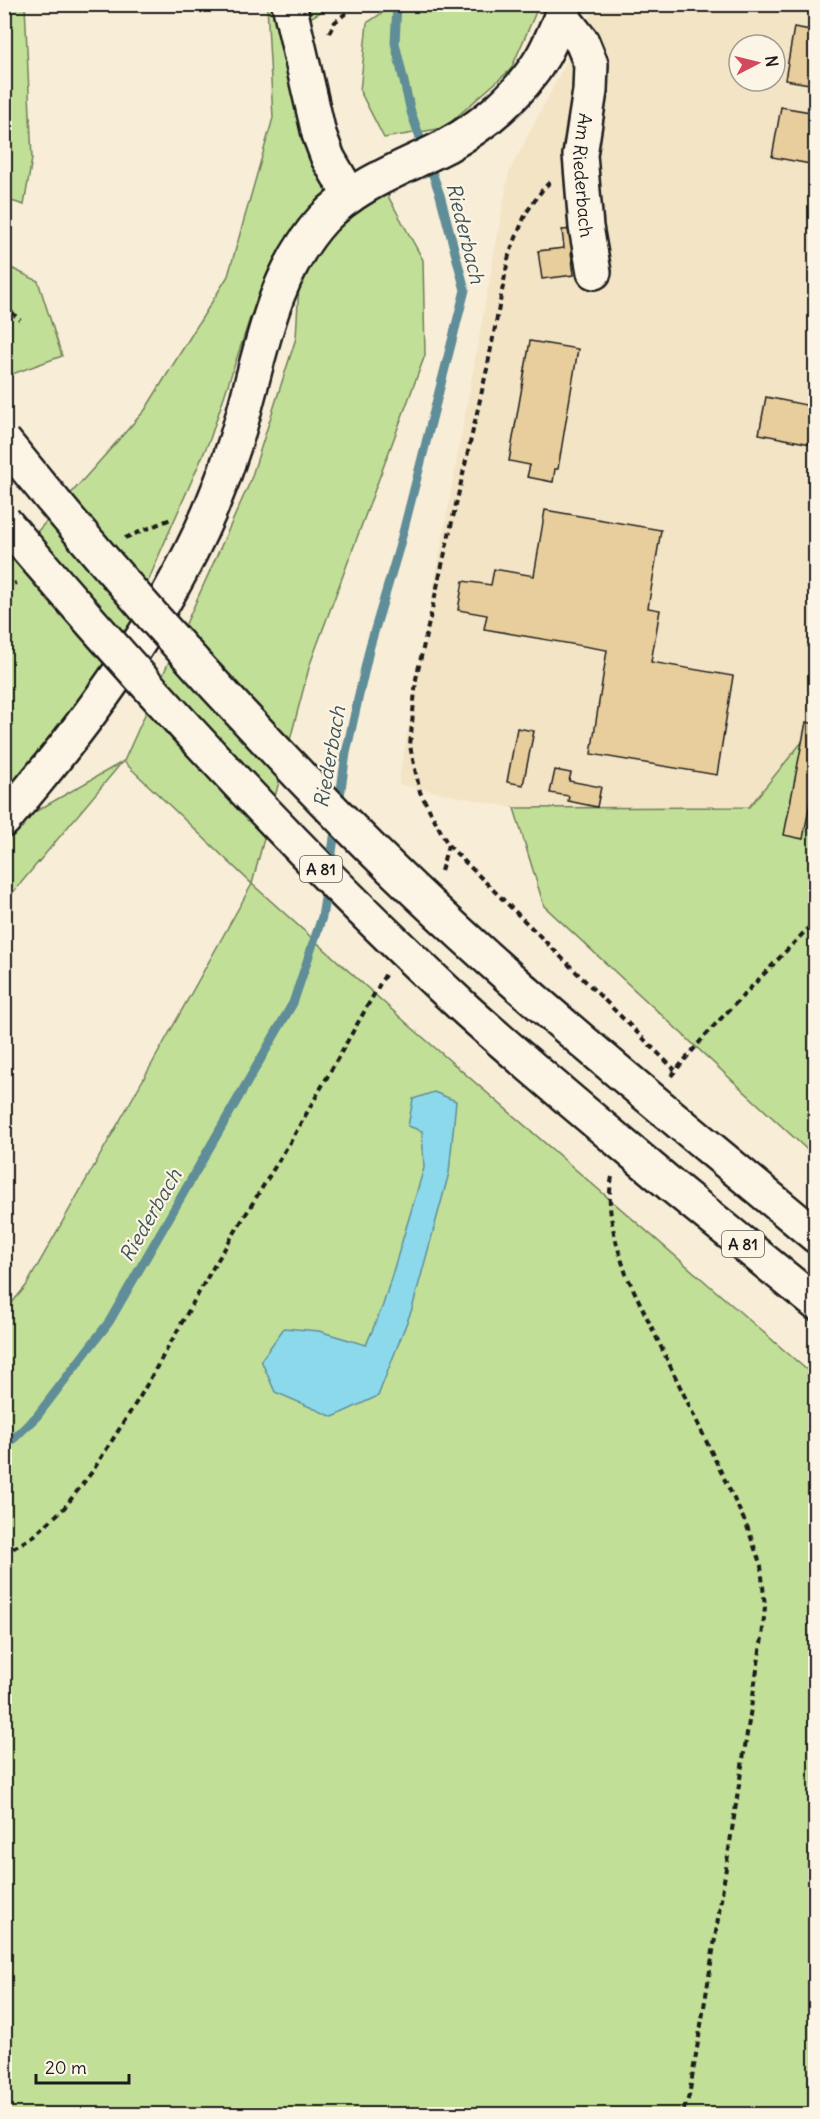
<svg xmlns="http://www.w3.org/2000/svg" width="820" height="2119" font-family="Delius,sans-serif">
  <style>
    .built { fill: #f3e4c6; fill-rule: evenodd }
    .green { fill: #c2df97; stroke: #6f7e5a; stroke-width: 1.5 }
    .water { fill: #8cd9eb; stroke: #5f8d98; stroke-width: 1.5 }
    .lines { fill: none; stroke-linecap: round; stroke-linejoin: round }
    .stream { stroke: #5f8d98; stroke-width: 9 }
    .building { fill: #e8ce9d; stroke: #1c1c1c; stroke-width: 1.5 }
    .minor-casing { stroke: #1c1c1c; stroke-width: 38 }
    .major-casing { stroke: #1c1c1c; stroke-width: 38 }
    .highway-casing { stroke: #1c1c1c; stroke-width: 38 }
    .path { stroke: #1c1c1c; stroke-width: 4; stroke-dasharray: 6 4.5; stroke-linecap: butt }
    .minor { stroke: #fcf5e5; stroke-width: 33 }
    .major { stroke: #fcf5e5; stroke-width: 33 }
    .highway { stroke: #fcf5e5; stroke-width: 33 }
    .highway-bridge-casing { stroke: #1c1c1c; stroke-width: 38; stroke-linecap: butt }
    .highway-bridge { stroke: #fcf5e5; stroke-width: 33 }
    .labels { text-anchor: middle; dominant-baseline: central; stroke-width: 4.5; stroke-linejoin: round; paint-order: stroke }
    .shield { fill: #fcf5e5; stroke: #5f5d58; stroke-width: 1.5 }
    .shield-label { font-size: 16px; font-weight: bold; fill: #1c1c1c }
    .street-label { font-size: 18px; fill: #1c1c1c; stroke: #fcf5e5 }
    .water-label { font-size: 20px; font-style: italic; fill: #3e555a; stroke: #fcf5e5 }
  </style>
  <rect width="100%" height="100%" fill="#f8edd7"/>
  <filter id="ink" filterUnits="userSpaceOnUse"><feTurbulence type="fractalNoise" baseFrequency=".0167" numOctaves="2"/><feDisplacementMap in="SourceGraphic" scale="12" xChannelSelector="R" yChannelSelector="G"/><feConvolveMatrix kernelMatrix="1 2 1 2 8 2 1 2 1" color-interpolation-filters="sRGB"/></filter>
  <g filter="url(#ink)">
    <path class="built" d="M596,5H815V957L745,856L398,784L509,172ZM739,45H775V81H739Z"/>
    <path class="green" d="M5,4L25,5L32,159L24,205L5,199Z
      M267,5H333L294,27L350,195L378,178L423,260L425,355L310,664L252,884L411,1027L815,1377V2114H5V1311L26,1286L153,1062L252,884L123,761L5,902V829L124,761L250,482L296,338L301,248L251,315L210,439L159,555L101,698L48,769L5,793V568L145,410L228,276L273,118Z
      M394,5V4L539,5L511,69L444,128L384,138L360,91L367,23Z
      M5,265L38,281L62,356L7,376L4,373Z
      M815,726V1157L544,906L514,808L749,807Z"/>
    <path class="water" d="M434,1092L456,1101L449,1173L412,1309L378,1396L333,1417L275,1392L261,1360L284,1328L319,1331L366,1345L383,1305L424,1168L422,1131L408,1126L413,1099Z"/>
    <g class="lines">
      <path class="stream" d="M339,804L346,753L370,646L399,548L465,290L440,195L411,112L395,43L397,4
        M330,866L336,824
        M4,1448L37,1416L109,1322L293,1003L322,917L327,886"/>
    </g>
    <path class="building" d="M794,27L816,31V85L785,80Z
      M781,107L816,113V165L772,157Z
      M573,229L576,250L571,251L574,275L542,279L538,251L564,248L562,230Z
      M530,341L578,349L558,469H555L553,482L527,477L530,465L509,461Z
      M766,397L816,407V445L759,434Z
      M545,510L661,530L648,608L660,610L651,662L733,676L717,775L591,754L607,650L484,629L487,615L458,610L463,581L491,585L494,569L534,576Z
      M806,722L816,724V773L803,839L784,835Z
      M517,728L534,731L523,785L507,782Z
      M555,770L571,773L569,781L601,787L597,807L568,801L569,796L550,793Z"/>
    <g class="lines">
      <g class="minor-casing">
        <g id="minor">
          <path d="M289,4L319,134L328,158L350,196"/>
          <path id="s1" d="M561,15L582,42L591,64L590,91L580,155L586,227L594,272"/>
        </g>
      </g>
      <g class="major-casing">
        <path id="major" d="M4,820C84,727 160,626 209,513C218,492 227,468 234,446C259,369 267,280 323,219C357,183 404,168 446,146C484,125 521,94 543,56C552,40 559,22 566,4"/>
      </g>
      <g class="highway-casing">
        <path id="highway" d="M705,1144L816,1236
          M671,1185L816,1303"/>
      </g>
      <path class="path" d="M329,33L335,22L357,4
        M550,182L543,189L526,213L509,255L487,369L416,679L410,746L420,792L448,845L675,1070
        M4,305L20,320
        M125,538L171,519
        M4,587L16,583
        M441,871L448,845
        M816,1032V1044
        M671,1076L709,1031L816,920
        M612,1177C605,1210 616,1243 626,1274L747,1526L761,1566L765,1607L762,1638L708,1983L689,2096L682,2114
        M4,1554L35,1535L64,1508L92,1472L141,1395L211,1271L292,1139L385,975"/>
      <use href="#minor" class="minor"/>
      <use href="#major" class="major"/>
      <use href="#highway" class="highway"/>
      <g class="highway-bridge-casing">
        <path id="highway-bridge" d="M4,441C107,568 216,690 330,807C447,928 576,1037 705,1144
          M4,521C148,691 299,855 462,1006C530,1068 601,1126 671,1185"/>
      </g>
      <use href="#highway-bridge" class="highway-bridge"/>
    </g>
  </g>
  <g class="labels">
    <g class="shield">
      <rect x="300" y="856" width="42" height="26" rx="4.5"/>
      <rect x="722" y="1231" width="42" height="26" rx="4.5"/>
    </g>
    <g class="shield-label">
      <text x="321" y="869">A 81</text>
      <text x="743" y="1244">A 81</text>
    </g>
    <g class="street-label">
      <text stroke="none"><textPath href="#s1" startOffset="170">Am Riederbach</textPath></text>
    </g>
    <g class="water-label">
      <text transform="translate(466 233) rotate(76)">Riederbach</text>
      <text transform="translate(329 757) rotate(-80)">Riederbach</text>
      <text transform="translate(150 1215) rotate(-60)">Riederbach</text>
    </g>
  </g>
  <rect width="820" height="2119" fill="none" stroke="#fcf5e5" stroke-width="24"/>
  <rect x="12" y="12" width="796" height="2095" fill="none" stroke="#1c1c1c" stroke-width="2" filter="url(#ink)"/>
  <g transform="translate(757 63) rotate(83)"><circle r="28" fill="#fcf5e5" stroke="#a29e95" stroke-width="1.5"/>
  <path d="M0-4.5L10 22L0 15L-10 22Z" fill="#d1495b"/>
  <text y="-9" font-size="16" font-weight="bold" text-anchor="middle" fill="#1c1c1c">N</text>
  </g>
  <path d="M36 2074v9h93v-9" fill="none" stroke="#1c1c1c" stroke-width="3"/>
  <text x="45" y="2074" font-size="18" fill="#1c1c1c" stroke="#fcf5e5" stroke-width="4.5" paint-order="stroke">20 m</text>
</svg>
